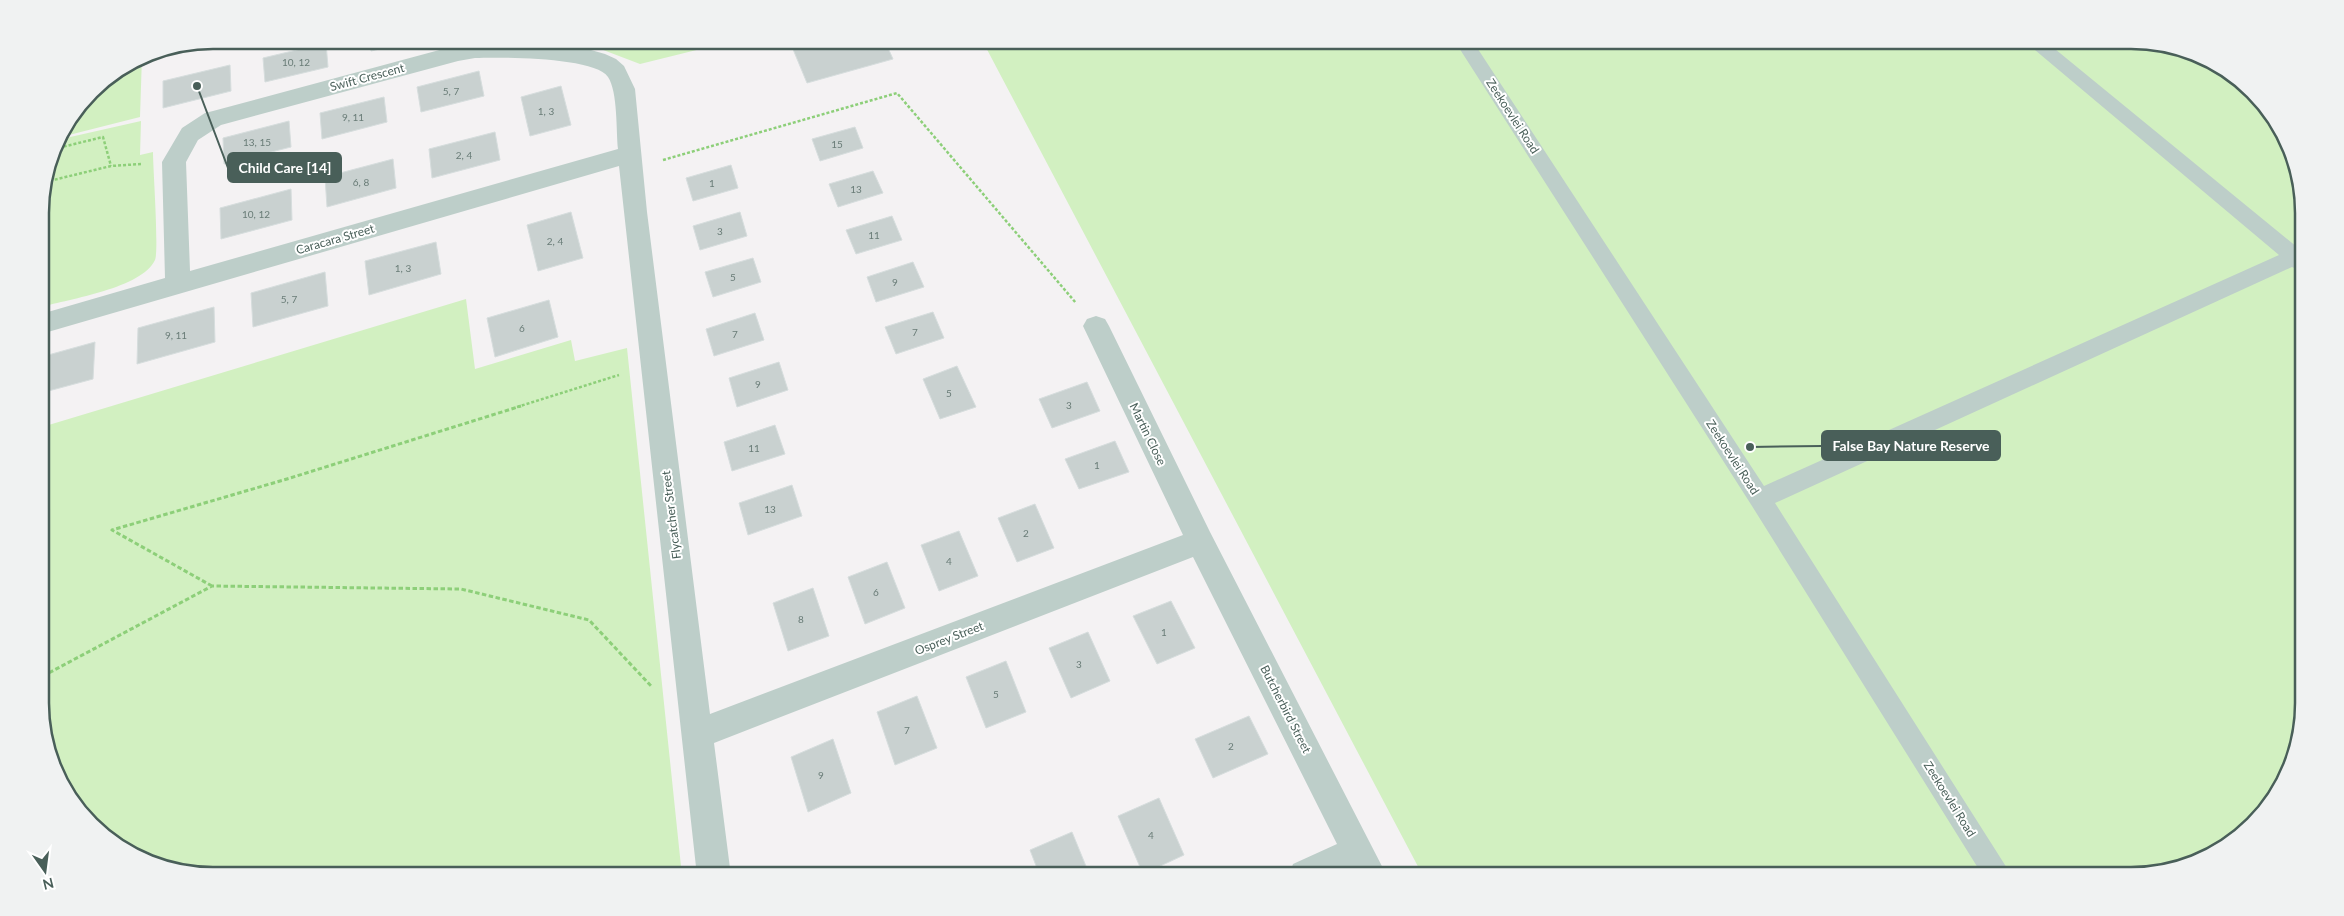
<svg xmlns="http://www.w3.org/2000/svg" width="2344" height="916" font-family="Lato,sans-serif">
  <style>
    .green { fill: #d2f0c1 }
    .building { fill: #c9d1d0; stroke: #d6dddd }
    .lines { fill: none; stroke-linecap: round; stroke-linejoin: round }
    .path-far1 { stroke: #8dcf79; stroke-width: 2.5; stroke-dasharray: 3 2; stroke-linecap: butt }
    .path { stroke: #8dcf79; stroke-width: 3; stroke-dasharray: 4.5 2.5; stroke-linecap: butt }
    .lane { fill: #bdcec9; fill-rule: evenodd }
    .street { fill: #bdcec9; fill-rule: evenodd }
    .labels { text-anchor: middle; dominant-baseline: central; stroke-width: 4; stroke-linejoin: round; paint-order: stroke }
    .number-label { font-size: 10px; fill: #697c77 }
    .street-label { font-size: 12px; fill: #495f59; stroke: #fff }
    .rim { fill: none; stroke: #495f59; stroke-width: 2.5 }
    .leader { fill: none; stroke: #495f59; stroke-width: 2 }
    .callout-dot { fill: #495f59; stroke: #fff; stroke-width: 2 }
    .callout { fill: #495f59; stroke: #495f59; stroke-width: 2 }
    .callout-label { font-size: 14px; text-anchor: middle; font-weight: bold; fill: #fff }
  </style>
  <rect width="100%" height="100%" fill="#f4f2f3"/>
  <path class="green" d="M577,40H737L640,64Z
    M982,40H2132L2187,49L2261,99L2286,136L2302,190L2304,704L2295,759L2269,808L2236,841L2187,867L2143,876H1423Z
    M142,56L140,117L57,138L99,83Z
    M141,121L140,155L153,152C153,168 159,251 155,260C142,288 70,299 41,307L40,201L57,140Z
    M466,299L475,369L571,340L575,361L627,348L682,876H212L157,867L83,817L43,737L42,427Z"/>
  <path class="building" d="M370,40H418L371,51Z
    M797,40H916V41L888,48L893,59L807,83L790,42Z
    M326,43L328,67L265,82L263,58Z
    M230,65L231,91L163,108V81Z
    M479,71L484,96L421,112L417,87Z
    M561,86L571,125L530,136L521,97Z
    M384,97L387,122L322,139L320,113Z
    M289,121L291,147L224,164L223,138Z
    M855,127L863,148L820,161L812,139Z
    M495,132L500,160L432,178L429,149Z
    M393,159L396,188L327,207L325,177Z
    M731,165L738,188L693,201L686,178Z
    M873,171L883,193L838,207L829,184Z
    M291,189L292,220L221,239L220,208Z
    M571,212L583,258L538,271L527,225Z
    M740,212L747,236L700,250L693,226Z
    M892,216L902,240L856,254L846,230Z
    M436,242L441,274L369,295L365,261Z
    M753,258L761,282L713,297L705,272Z
    M913,262L924,287L876,302L867,277Z
    M325,272L328,306L253,327L251,293Z
    M549,300L558,337L495,357L487,318Z
    M214,307L215,342L137,364L138,328Z
    M933,312L944,338L896,354L885,327Z
    M755,313L764,340L714,356L706,329Z
    M95,342L93,379L41,393V357Z
    M779,362L788,390L737,407L729,378Z
    M957,366L976,407L940,419L923,379Z
    M1087,382L1100,411L1052,428L1039,399Z
    M775,425L785,454L732,471L724,442Z
    M1115,441L1129,472L1079,489L1065,459Z
    M792,485L802,516L748,535L739,503Z
    M1035,504L1054,548L1017,562L998,518Z
    M959,531L978,576L939,591L921,545Z
    M887,562L905,608L865,624L848,577Z
    M813,588L829,636L788,651L773,603Z
    M1171,601L1195,648L1157,664L1133,616Z
    M1088,632L1110,681L1071,698L1049,648Z
    M1006,661L1026,712L986,728L966,677Z
    M917,696L937,748L895,765L877,712Z
    M1249,716L1268,754L1213,778L1195,739Z
    M833,739L851,793L808,812L791,757Z
    M1159,798L1184,855L1143,874L1118,816Z
    M1072,832L1090,876H1040L1030,850Z"/>
  <g class="lines">
    <path class="path-far1" d="M54,149L103,137L111,166
      M663,160L897,93L1076,303
      M45,182L111,166L141,164
      M517,407L619,375"/>
    <path class="path" d="M212,586L112,530L287,479L521,406
      M43,676L212,586L461,589L589,620L652,687"/>
    <path class="lane" d="M1454,40H1472L1764,486L2279,255L2023,40H2044L2303,252V272L2292,267L1775,503L2012,876H1983L1752,506Z"/>
    <path class="street" d="M491,43L541,45L591,50L605,54L616,59L624,66L635,89L647,212L710,714L1183,535L1083,326L1087,319L1096,316L1105,319L1109,326L1210,532L1387,876H1353L1351,872L1342,876H1289L1293,864L1337,844L1193,557L714,743L731,876H697L619,166L41,334V314L165,278L162,162L182,128L205,113L213,111L458,45ZM475,58C500,57 595,57 608,77C618,92 616,131 618,149L190,271L186,162L198,140L221,125L458,61Z"/>
  </g>
  <g class="labels">
    <g class="number-label">
      <text x="296" y="62">10, 12</text>
      <text x="451" y="91">5, 7</text>
      <text x="546" y="111">1, 3</text>
      <text x="353" y="117">9, 11</text>
      <text x="257" y="142">13, 15</text>
      <text x="837" y="144">15</text>
      <text x="464" y="155">2, 4</text>
      <text x="361" y="182">6, 8</text>
      <text x="712" y="183">1</text>
      <text x="856" y="189">13</text>
      <text x="256" y="214">10, 12</text>
      <text x="720" y="231">3</text>
      <text x="874" y="235">11</text>
      <text x="555" y="241">2, 4</text>
      <text x="403" y="268">1, 3</text>
      <text x="733" y="277">5</text>
      <text x="895" y="282">9</text>
      <text x="289" y="299">5, 7</text>
      <text x="522" y="328">6</text>
      <text x="915" y="332">7</text>
      <text x="735" y="334">7</text>
      <text x="176" y="335">9, 11</text>
      <text x="758" y="384">9</text>
      <text x="949" y="393">5</text>
      <text x="1069" y="405">3</text>
      <text x="754" y="448">11</text>
      <text x="1097" y="465">1</text>
      <text x="770" y="509">13</text>
      <text x="1026" y="533">2</text>
      <text x="949" y="561">4</text>
      <text x="876" y="592">6</text>
      <text x="801" y="619">8</text>
      <text x="1164" y="632">1</text>
      <text x="1079" y="664">3</text>
      <text x="996" y="694">5</text>
      <text x="907" y="730">7</text>
      <text x="1231" y="746">2</text>
      <text x="821" y="775">9</text>
      <text x="1151" y="835">4</text>
    </g>
    <g class="street-label">
      <text transform="translate(367 77) rotate(-15)">Swift Crescent</text>
      <text transform="translate(1513 116) rotate(57)">Zeekoevlei Road</text>
      <text transform="translate(335 239) rotate(-16)">Caracara Street</text>
      <text transform="translate(1148 434) rotate(64)">Martin Close</text>
      <text transform="translate(1733 457) rotate(57)">Zeekoevlei Road</text>
      <text transform="translate(671 515) rotate(-97)">Flycatcher Street</text>
      <text transform="translate(949 638) rotate(-21)">Osprey Street</text>
      <text transform="translate(1286 709) rotate(63)">Butcherbird Street</text>
      <text transform="translate(1950 799) rotate(58)">Zeekoevlei Road</text>
    </g>
  </g>
  <path d="M0 0H2344V916H0ZM213 49H2131A164 164 0 0 1 2295 213V703A164 164 0 0 1 2131 867H213A164 164 0 0 1 49 703V213A164 164 0 0 1 213 49Z" fill="#f0f2f2" fill-rule="evenodd"/>
  <path class="rim" d="M213 49H2131A164 164 0 0 1 2295 213V703A164 164 0 0 1 2131 867H213A164 164 0 0 1 49 703V213A164 164 0 0 1 213 49Z"/>
  <path class="leader" d="M197 86L228 168M1750 447L1822 446"/>
  <g class="callout-dot">
    <circle cx="197" cy="86" r="5"/>
    <circle cx="1750" cy="447" r="5"/>
  </g>
  <g class="callout">
    <rect x="228" y="153" width="113" height="29" rx="5"/>
    <rect x="1822" y="431" width="178" height="29" rx="5"/>
  </g>
  <g class="callout-label">
    <text x="285" y="173">Child Care [14]</text>
    <text x="1911" y="451">False Bay Nature Reserve</text>
  </g>
  <g transform="translate(45 871) rotate(166)" stroke="#ffffff" stroke-width="4" paint-order="stroke">
  <path d="M0-4L9 19L0 12L-9 19Z" fill="#495f59"/>
  <text y="-8" font-size="14" font-weight="bold" text-anchor="middle" fill="#495f59">N</text>
  </g>
</svg>
